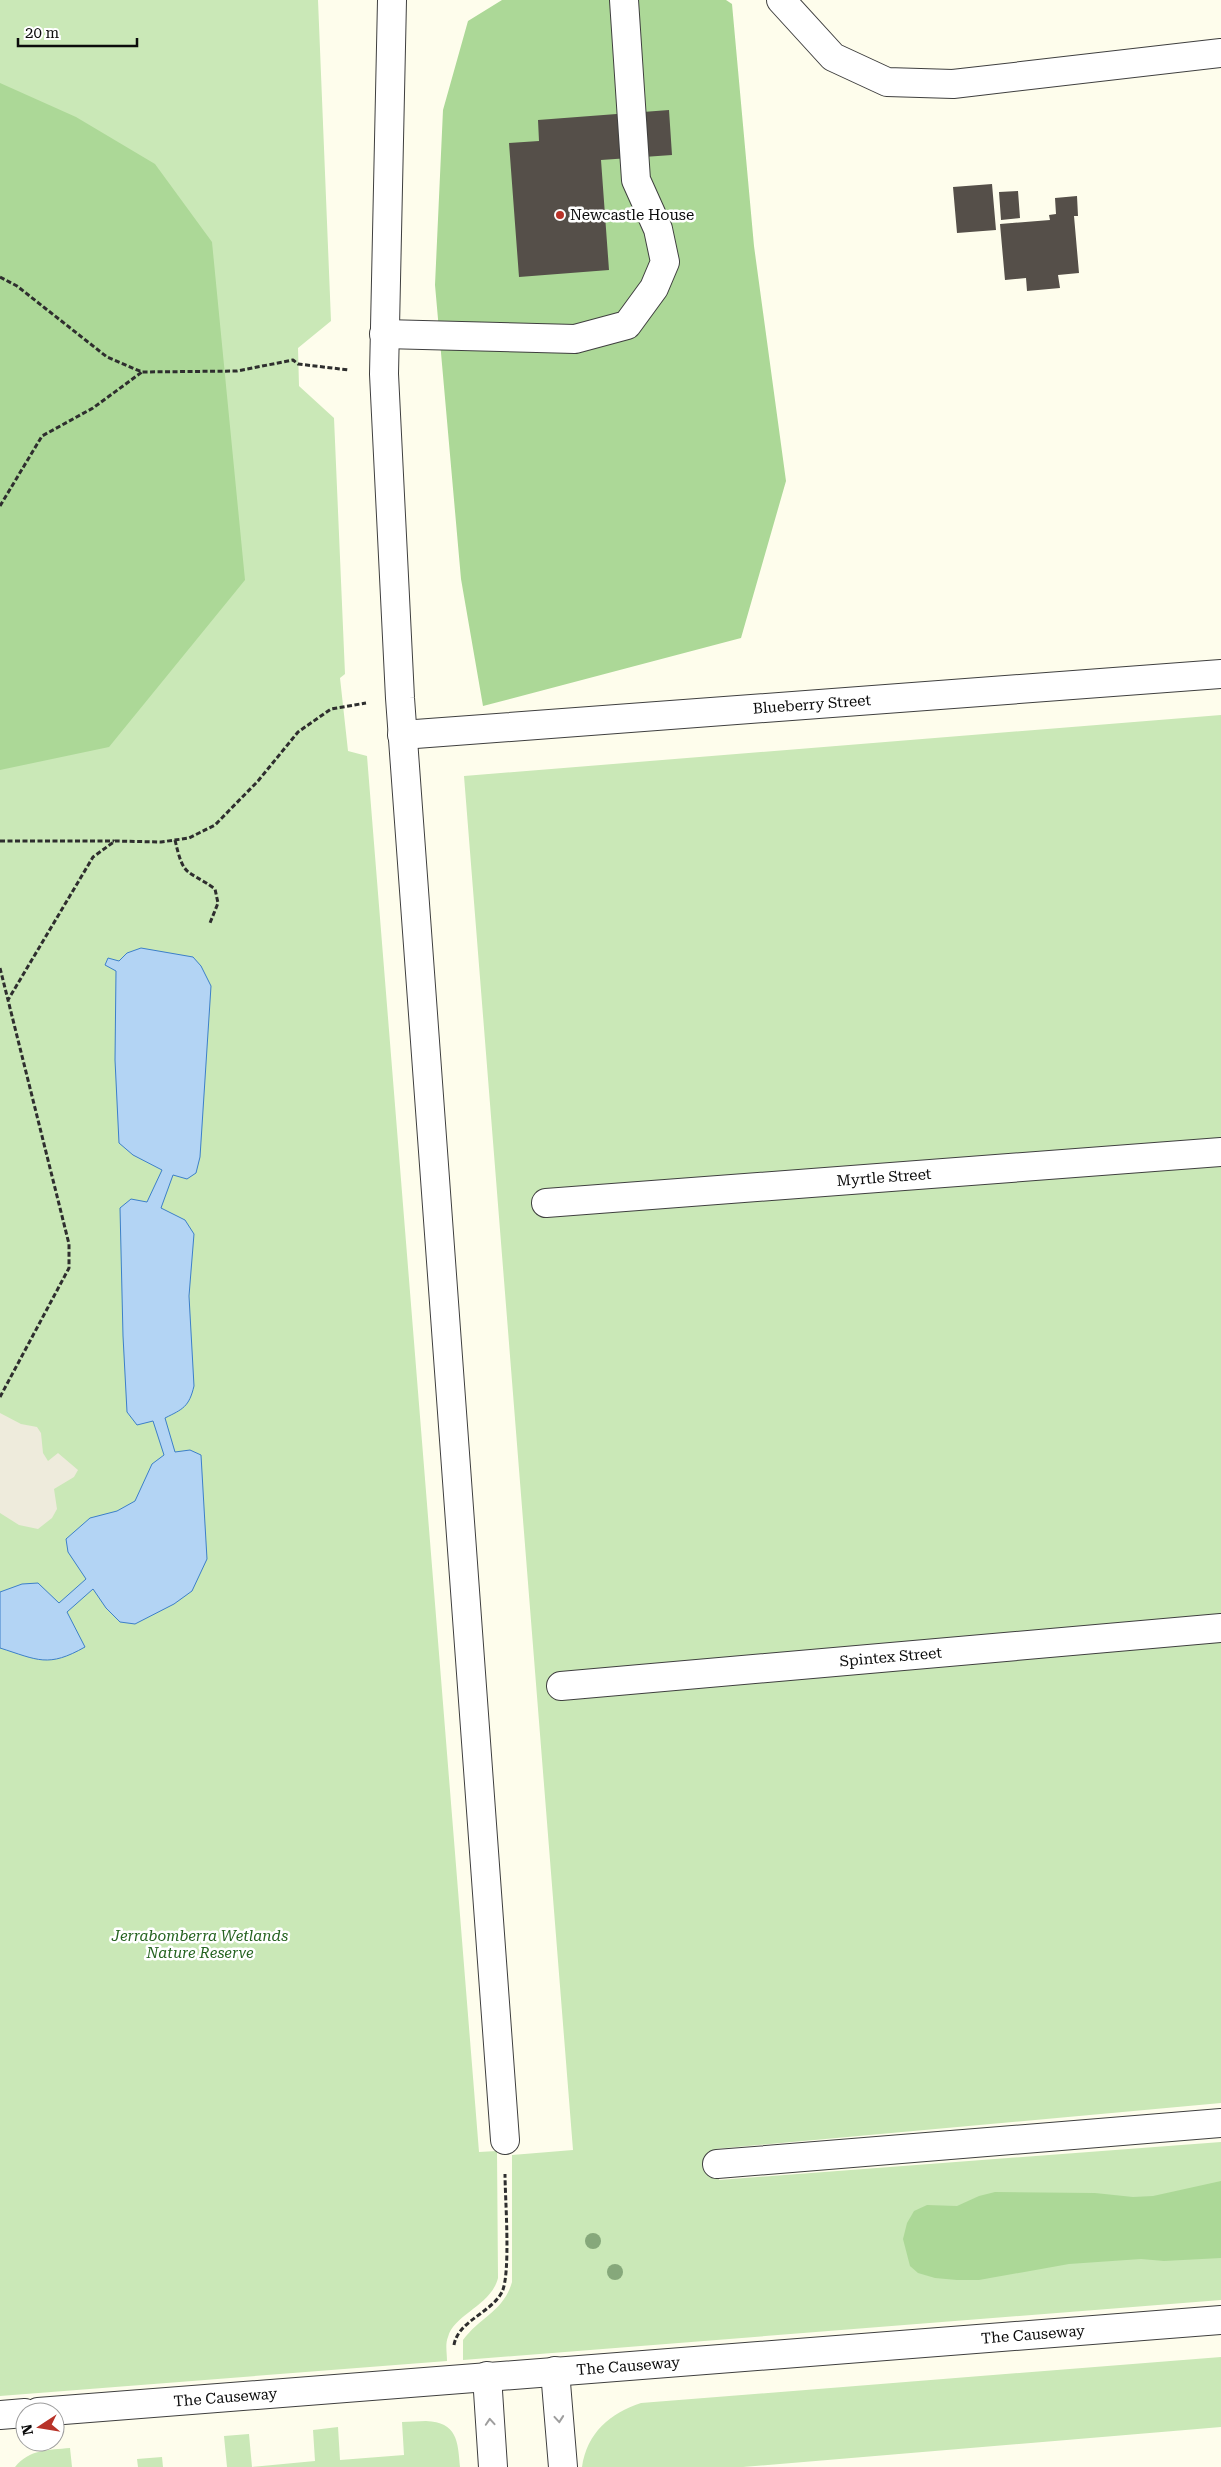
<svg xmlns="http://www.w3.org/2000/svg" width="1221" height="2467" font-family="'Roboto Serif',serif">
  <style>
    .green { fill: #cae8b7 }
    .forest { fill: #acd897 }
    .plaza { fill: #eeebdc }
    .water { fill: #b3d4f4; stroke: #3c7fc9 }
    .building { fill: #554f49 }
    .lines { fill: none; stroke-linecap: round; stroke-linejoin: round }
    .minor-casing { stroke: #3f3f3f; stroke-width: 30 }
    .path { stroke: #2e2e2e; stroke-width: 3; stroke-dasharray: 5 2.5; stroke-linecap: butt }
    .minor { stroke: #fff; stroke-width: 28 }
    .tree { fill: #86a87b }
    .oneway { stroke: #9e9e9e }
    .poi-dot { fill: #b83329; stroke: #fff; stroke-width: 2 }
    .labels { text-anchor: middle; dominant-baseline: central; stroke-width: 5; stroke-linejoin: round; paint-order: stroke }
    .poi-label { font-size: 15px; fill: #0c0c0c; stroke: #fff; text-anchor: start }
    .street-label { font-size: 15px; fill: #0c0c0c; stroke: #fff }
    .park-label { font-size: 15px; font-style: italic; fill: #24621f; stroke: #fff }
  </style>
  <rect width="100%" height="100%" fill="#fefdec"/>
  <path class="green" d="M0,0H318L331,321L298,348L299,386L334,418L345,674L340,678L348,751L367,756L479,2152L497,2151L498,2278C491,2306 454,2314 448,2337C445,2344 447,2353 447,2361L0,2396Z
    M1221,715V2103L715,2149L719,2180L1221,2142V2300L463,2360V2340C480,2317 504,2311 512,2282V2155L573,2150L464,776Z
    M1221,2357V2427L743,2467H582C587,2433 610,2413 641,2403Z
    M426,2421C457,2422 458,2441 460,2467H227L224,2436L249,2434L252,2467L315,2461L313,2430L338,2427L340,2460L404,2455L402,2422Z
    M70,2448L72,2467H15C30,2449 48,2450 70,2448Z
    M162,2457L163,2467H138L137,2459Z"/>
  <path class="forest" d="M502,0H726L732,4L754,246L786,481L741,638L483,706L461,579L435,285L443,110L468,21Z
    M0,83L76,117L155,164L212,242L245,580L109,747L0,770Z
    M1221,2181V2258L1164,2261L1141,2259L1069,2264L979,2280H957L935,2278L918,2273L910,2266L903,2239L907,2223L914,2211L927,2205L957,2206L979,2196L995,2192L1095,2193L1133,2197L1153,2196Z"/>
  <path class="plaza" d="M0,1413L21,1424L37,1427L41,1433L43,1453L48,1461L58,1453L78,1470L74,1477L54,1489L57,1509L52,1518L38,1529L19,1525L0,1513Z"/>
  <path class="water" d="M141,948L193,957L201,966L211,986L200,1157L196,1173L187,1179L173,1175L161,1208L185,1220L194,1234L189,1296L194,1386C189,1407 183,1409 165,1418L175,1452L190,1450L201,1455L207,1559L192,1591L174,1604L135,1624L120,1622L106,1608L93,1589L67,1612L85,1647C48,1668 38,1660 0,1648V1592L22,1584L38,1583L59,1603L86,1579L68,1552L66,1539L90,1518L117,1511L135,1501L152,1464L164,1455L153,1421L137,1425L127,1412L123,1336L120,1208L131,1199L147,1202L162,1170L133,1155L119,1143L115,1060L116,971L105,965L108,958L119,961L127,953Z"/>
  <path class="building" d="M669,110L672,155L601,160L609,270L519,277L509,143L539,141L538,120Z
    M992,184L996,230L957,233L953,187Z
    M1018,191L1020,218L1001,220L999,192Z
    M1077,196L1078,216H1074L1079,273L1058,275L1060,288L1027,291L1026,278L1005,280L1000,224L1050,220L1049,215L1056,214L1055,198Z"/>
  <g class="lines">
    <g class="minor-casing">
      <g id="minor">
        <path d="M392,0L384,374L400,698L505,2140"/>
        <path d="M781,0L833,57L887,82L953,84L1221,53"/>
        <path d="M384,334L575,339L627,325L654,288L665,262L658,229L636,180L624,0"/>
        <path id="s1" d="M402,735L1221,674"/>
        <path id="s2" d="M546,1203L1221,1152"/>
        <path id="s3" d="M561,1686L1221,1628"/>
        <path d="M717,2164L1221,2123"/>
        <path d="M555,2371L563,2467"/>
        <path d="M487,2376L493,2467"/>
        <path id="s4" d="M38,2412L1221,2320"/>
        <path d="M0,2415L25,2413"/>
      </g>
    </g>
    <path class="path" d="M0,277L17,286L107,357L142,372L237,371L293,360L298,364L349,370
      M0,506L42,436L93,408L142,372
      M175,840C184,879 186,868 215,889L218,903L210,923
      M0,841H114
      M0,968L8,1000
      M0,1397L69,1268V1244L8,1000L93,857L115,841L161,842L189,838L215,825L258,781L298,732L331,709L366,703
      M454,2345C458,2321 491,2313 502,2292C511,2273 505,2198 505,2174"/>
    <use href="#minor" class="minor"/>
  </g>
  <g class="tree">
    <circle cx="593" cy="2241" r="8"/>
    <circle cx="615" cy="2272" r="8"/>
  </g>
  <defs><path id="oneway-chevron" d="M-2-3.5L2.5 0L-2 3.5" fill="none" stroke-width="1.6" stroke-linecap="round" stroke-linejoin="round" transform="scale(1.25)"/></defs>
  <g class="oneway">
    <use href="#oneway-chevron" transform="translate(559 2419) rotate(85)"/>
    <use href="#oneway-chevron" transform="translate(490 2422) rotate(-94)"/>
  </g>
  <circle class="poi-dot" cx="560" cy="215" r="5"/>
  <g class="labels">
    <g class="poi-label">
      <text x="570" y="215">Newcastle House</text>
    </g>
    <g class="street-label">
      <text stroke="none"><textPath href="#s1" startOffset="411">Blueberry Street</textPath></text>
      <text stroke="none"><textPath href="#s2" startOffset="339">Myrtle Street</textPath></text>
      <text stroke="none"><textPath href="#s3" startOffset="331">Spintex Street</textPath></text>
      <text stroke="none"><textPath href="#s4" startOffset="998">The Causeway</textPath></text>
      <text stroke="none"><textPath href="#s4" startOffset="592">The Causeway</textPath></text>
      <text stroke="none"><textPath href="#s4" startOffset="188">The Causeway</textPath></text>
    </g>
    <g class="park-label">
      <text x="200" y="1936">Jerrabomberra Wetlands<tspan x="200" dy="17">Nature Reserve</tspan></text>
    </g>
  </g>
  <g transform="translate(40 2427) rotate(258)"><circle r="24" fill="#ffffff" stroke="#9e9e9e"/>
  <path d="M0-4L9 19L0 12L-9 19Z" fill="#b83329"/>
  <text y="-8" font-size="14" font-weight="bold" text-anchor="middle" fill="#0c0c0c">N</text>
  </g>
  <path d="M18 38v8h119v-8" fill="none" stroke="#0c0c0c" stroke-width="2.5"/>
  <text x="25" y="38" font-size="15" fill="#0c0c0c" stroke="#ffffff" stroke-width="4" paint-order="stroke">20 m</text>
</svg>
